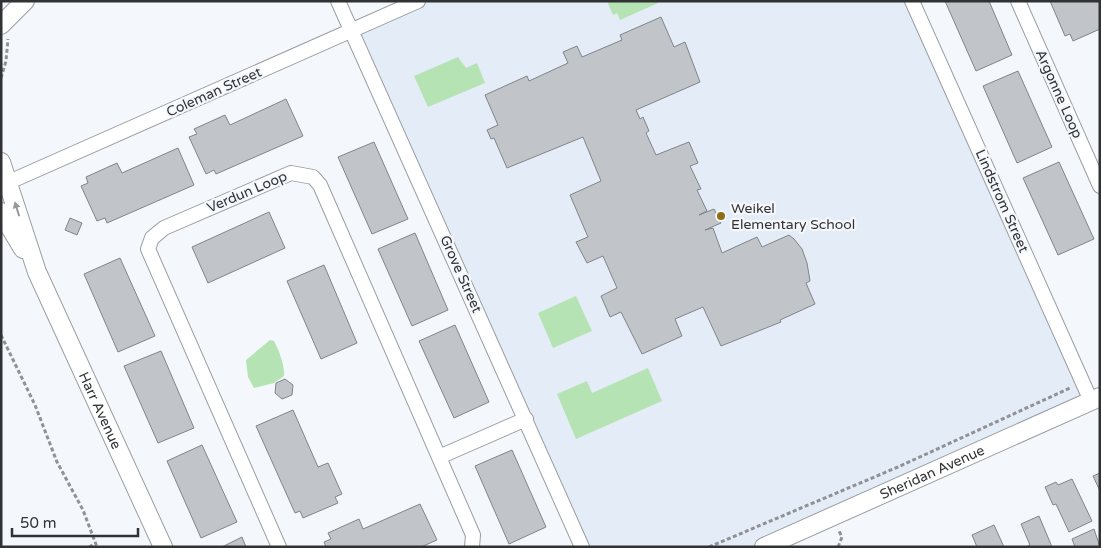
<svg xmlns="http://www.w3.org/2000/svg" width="1101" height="548" font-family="'Varela Round',sans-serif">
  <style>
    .built { fill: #e4ecf7 }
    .green { fill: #b5e3b4 }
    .building { fill: #c1c5c9; stroke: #818488 }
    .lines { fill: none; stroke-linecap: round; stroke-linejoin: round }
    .minor-casing { stroke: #9a9da1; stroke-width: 16 }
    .tertiary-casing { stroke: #9a9da1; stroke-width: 20 }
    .path { stroke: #8f9194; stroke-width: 3; stroke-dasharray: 4 2.5; stroke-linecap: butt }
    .minor { stroke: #fff; stroke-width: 14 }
    .tertiary { stroke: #fff; stroke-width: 18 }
    .oneway { fill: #98989a }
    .poi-dot { fill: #906f14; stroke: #f4f8fc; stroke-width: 2 }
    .labels { text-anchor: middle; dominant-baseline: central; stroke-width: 4.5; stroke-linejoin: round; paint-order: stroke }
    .street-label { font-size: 14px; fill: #313234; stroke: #f4f8fc }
    .poi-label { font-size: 14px; fill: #313234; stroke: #f4f8fc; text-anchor: start }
  </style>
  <rect width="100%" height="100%" fill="#f4f8fc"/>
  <path class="built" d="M419,1H912L1091,401L764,547H582L352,31Z"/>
  <path class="green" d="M607,1H657L658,3L620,20L617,13L613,15Z
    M458,57L466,68L477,63L485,83L428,107L414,76Z
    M576,296L592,331L553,348L538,313Z
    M270,340L274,341C279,350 285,366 284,376L274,383L254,388L248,377L246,360Z
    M648,368L662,401L576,439L557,394L587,381L592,393Z"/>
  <path class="building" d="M945,1H989L1012,55L976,71Z
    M1050,1H1100V29L1073,41L1070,34L1065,36Z
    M661,17L674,47L685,42L700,82L636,110L640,119L643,117L649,131L646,133L656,155L689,142L698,163L690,166L701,189L697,190L707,211L699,215L714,209L721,223L705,230L713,228L722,253L757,237L762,247L789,235L794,239L802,249L807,263L810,281L806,283L815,304L780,320L781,322L721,346L703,307L675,319L682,336L642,354L621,312L610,317L601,296L617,288L603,256L587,263L576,242L588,237L570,195L601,181L583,137L507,168L494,138L491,139L487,130L498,125L485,95L527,76L529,81L568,63L563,52L577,46L582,57L622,40L620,35Z
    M1018,71L1052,147L1017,163L983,86Z
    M286,99L303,136L216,174L214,170L206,174L189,137L197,134L194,129L225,115L230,125Z
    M374,142L408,219L372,234L338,157Z
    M178,148L194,185L107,223L105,218L97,221L81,186L88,183L86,177L117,163L122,173Z
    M1059,162L1094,239L1058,255L1023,178Z
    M269,212L285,248L208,283L192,247Z
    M70,218L82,223L77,235L65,230Z
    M415,233L448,310L412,326L378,249Z
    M120,258L155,336L118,352L84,274Z
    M324,265L357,343L321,359L287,281Z
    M455,325L489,402L454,418L419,341Z
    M161,351L194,428L158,443L124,366Z
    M285,379L293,385L292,395L282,399L275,393L276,383Z
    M293,410L318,467L328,463L342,494L335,497L338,503L303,518L300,511L295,513L256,426Z
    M202,445L237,522L201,538L167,461Z
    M512,450L546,527L509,544L475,466Z
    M1100,473V491L1093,476Z
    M1072,479L1092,521L1069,532L1056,504L1053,505L1045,487L1056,482L1058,485Z
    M420,504L437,540L421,547H326L324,542L331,539L328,533L359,519L363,529Z
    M1039,516L1052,547H1026L1030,545L1021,524Z
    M994,525L1004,547H977L972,535Z
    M1094,529L1100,547H1075L1072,539Z
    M242,537L246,547H222Z"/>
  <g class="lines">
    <g class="minor-casing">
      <path id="minor" d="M338,1L582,547
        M912,1L1091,401
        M1018,1L1100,186
        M9,182L418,1
        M439,457L526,419
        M279,547L148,249L152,238L164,228L291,173L313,177L320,185L473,535L472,547"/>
    </g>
    <g class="tertiary-casing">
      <g id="tertiary">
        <path d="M1,25L25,1"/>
        <path id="s1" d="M1,162L37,272L163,547"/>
        <path d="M1,212L23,249"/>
        <path id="s2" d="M764,547L1100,397"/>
      </g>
    </g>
    <path class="path" d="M1,78L6,61L8,39
      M1,335L35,405L57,462L83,510L97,547
      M89,547L95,544
      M709,547L898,467L1070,388
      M838,547L842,537L839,531"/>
    <use href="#minor" class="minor"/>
    <use href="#tertiary" class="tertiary"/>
  </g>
  <defs><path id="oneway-solid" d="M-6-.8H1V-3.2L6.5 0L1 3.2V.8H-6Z" transform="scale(1.25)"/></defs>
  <use class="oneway" href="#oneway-solid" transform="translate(17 209) rotate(-107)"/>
  <circle class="poi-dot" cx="721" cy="216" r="5"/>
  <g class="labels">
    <g class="street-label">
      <text transform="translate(214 92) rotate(-24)">Coleman Street</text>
      <text transform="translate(1059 94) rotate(66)">Argonne Loop</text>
      <text transform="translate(247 192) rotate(-23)">Verdun Loop</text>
      <text transform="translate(1002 201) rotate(66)">Lindstrom Street</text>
      <text transform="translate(461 274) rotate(66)">Grove Street</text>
      <text stroke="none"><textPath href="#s1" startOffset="268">Harr Avenue</textPath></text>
      <text stroke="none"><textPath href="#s2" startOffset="184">Sheridan Avenue</textPath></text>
    </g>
    <g class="poi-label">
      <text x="731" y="208">Weikel<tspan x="731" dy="16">Elementary School</tspan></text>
    </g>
  </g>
  <rect width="1101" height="548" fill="none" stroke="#313234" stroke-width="5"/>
  <path d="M12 528v8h126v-8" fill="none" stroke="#313234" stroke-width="2.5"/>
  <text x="20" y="528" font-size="15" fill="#313234" stroke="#f4f8fc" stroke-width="4" paint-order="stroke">50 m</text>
</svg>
